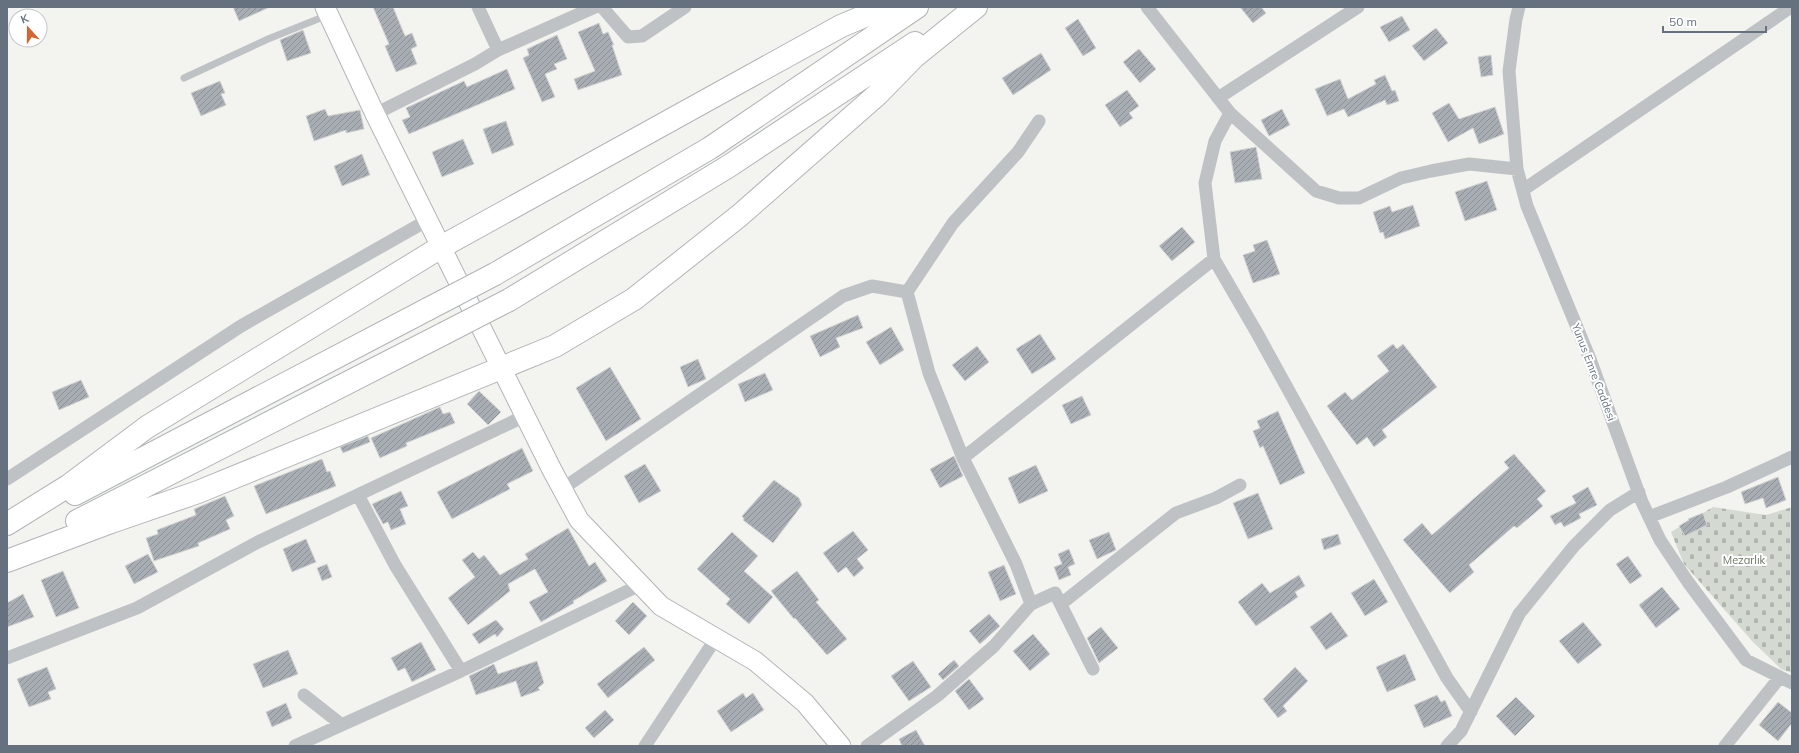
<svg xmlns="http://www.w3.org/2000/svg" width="1799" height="753" font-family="Mulish,sans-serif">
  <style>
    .cemetery { fill: url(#cemetery-stones) }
    .building { fill: url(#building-hatch); stroke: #d4d4d3 }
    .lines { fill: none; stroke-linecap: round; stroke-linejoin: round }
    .secondary-casing { stroke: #b1b5b9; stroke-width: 21 }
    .highway-casing { stroke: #b1b4b7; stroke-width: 24 }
    .lane { stroke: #bfc2c5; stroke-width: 7 }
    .street { stroke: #bfc2c5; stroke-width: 13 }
    .secondary { stroke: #fff; stroke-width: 19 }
    .highway { stroke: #fff; stroke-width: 22 }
    .highway-bridge-casing { stroke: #b1b4b7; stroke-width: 24; stroke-linecap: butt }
    .highway-bridge { stroke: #fff; stroke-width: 22 }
    .labels { text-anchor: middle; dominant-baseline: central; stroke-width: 4; stroke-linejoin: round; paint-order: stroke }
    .street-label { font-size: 11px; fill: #65717e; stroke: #fff }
    .park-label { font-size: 11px; fill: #657663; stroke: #fff }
  </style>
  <defs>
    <pattern id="cemetery-stones" width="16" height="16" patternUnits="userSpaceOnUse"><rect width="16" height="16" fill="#d4dad1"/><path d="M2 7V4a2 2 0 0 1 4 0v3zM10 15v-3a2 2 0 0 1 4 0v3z" fill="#b0b5af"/></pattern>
    <pattern id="building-hatch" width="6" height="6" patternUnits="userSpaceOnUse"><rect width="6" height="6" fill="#a7adb2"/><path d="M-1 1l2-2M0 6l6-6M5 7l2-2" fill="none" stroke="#8c9196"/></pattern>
  </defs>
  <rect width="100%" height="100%" fill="#f3f3f0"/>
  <path class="cemetery" d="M1713,507L1766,515L1792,507V673L1781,669L1753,642L1684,564L1671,532Z"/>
  <path class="building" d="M233,7H270L239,21Z
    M373,7H393L405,36L412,33L417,46L411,49L417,64L396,72L385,46L389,44Z
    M1240,7H1261L1266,13L1253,23Z
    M1402,16L1410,30L1389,42L1380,27Z
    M1078,19L1096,48L1083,56L1065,28Z
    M599,23L603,34L608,32L614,45H612L622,75L578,90L574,79L595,71L578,32Z
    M1436,28L1448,43L1424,61L1412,46Z
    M303,30L311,53L287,61L280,40Z
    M557,35L567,59L554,64L557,69L545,74L555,97L542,102L523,58L529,55L527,49Z
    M1139,49L1156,69L1140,83L1123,62Z
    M1041,53L1051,70L1013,95L1002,78Z
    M1491,55L1493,75L1481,77L1478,57Z
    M507,69L515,89L409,134L402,120L410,117L406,108L464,81L467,87Z
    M1385,75L1392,91L1395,90L1399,101L1387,105L1385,100L1348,117L1344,109L1327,116L1315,89L1340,79L1348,99L1376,84L1374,80Z
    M220,81L225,93L221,94L226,105L201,116L191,93Z
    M1127,90L1139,106L1129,113L1133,118L1120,127L1105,105Z
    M1449,103L1459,119L1495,107L1504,134L1479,144L1473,128L1448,142L1432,113Z
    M325,109L328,116L360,110L364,129L346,133V130L314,141L306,116Z
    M1282,109L1290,125L1269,136L1261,120Z
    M506,121L514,145L492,154L483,129Z
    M463,139L474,164L442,177L432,152Z
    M1256,147L1262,179L1235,183L1230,152Z
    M362,154L370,175L342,186L334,166Z
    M1487,181L1497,210L1465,221L1455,192Z
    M1413,205L1420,226L1385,239L1383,232L1380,233L1373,212L1390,206L1392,212Z
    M1182,227L1195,242L1172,261L1159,246Z
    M1267,240L1280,274L1253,283L1243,255L1255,251L1253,245Z
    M858,315L863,328L836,338L840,347L820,357L810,336Z
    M891,327L904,350L880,365L866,342Z
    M1040,334L1056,359L1032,374L1016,349Z
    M1393,344L1397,349L1403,344L1437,387L1382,430L1387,437L1374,447L1367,437L1357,445L1327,406L1345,392L1352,400L1389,371L1377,356Z
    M977,346L989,362L965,381L952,365Z
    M698,359L706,379L688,387L680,367Z
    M610,367L641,419L606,441L576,388Z
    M765,373L773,390L745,402L738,384Z
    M81,380L89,397L59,410L52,392Z
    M479,391L501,412L488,425L467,404Z
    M1082,396L1091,415L1071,424L1062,405Z
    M440,407L443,414L450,412L455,423L406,443L407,446L380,458L371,438Z
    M1278,411L1305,473L1280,485L1263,446L1260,448L1253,431L1260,428L1257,421Z
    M368,436L370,442L343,453L340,447Z
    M522,448L533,471L507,484L510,489L452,519L437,492Z
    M1514,454L1546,491L1537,499L1543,506L1517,528L1514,526L1469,565L1474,572L1450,593L1403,540L1422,523L1432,535L1509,468L1504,462Z
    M954,456L963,476L940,488L930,469Z
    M322,459L327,472L330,471L336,486L266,514L254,486Z
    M645,464L661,491L639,503L624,476Z
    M1036,465L1048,491L1019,504L1008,478Z
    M1778,477L1786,500L1766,508L1763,498L1745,504L1741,492Z
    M774,480L799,498L802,505L773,543L743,520L744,519L742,516Z
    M1588,487L1597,505L1579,514L1581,518L1564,527L1561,522L1555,525L1550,516L1576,503L1572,496Z
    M401,491L408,506L400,509L406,524L391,530L388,522L383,524L372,504Z
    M1258,493L1273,529L1248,539L1233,503Z
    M225,496L234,516L226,520L230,529L198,543L199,546L154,561L146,538L158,534L157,530L196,515L194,509Z
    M1703,513L1707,525L1685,536L1679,526L1689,520L1688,519Z
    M568,528L589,566L595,562L607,581L573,601L574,603L541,622L529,602L548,592L535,569L508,584L510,591L468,625L448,598L475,577L462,560L473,552L479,559L484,555L500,575L528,559L525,554Z
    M853,531L868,550L857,559L864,568L854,577L846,567L838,573L823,553Z
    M732,532L758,556L744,571L773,597L749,624L726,604L730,599L697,569Z
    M1109,532L1116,550L1097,559L1089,540Z
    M1338,534L1341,544L1324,550L1321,539Z
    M306,539L316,562L292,572L283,549Z
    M1069,549L1075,564L1068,567L1071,575L1059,580L1054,567L1062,564L1058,554Z
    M148,554L158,572L134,584L125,566Z
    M1628,556L1642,576L1630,584L1616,564Z
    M327,564L332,577L322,581L317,568Z
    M1004,565L1016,594L1000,601L988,572Z
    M63,571L79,608L56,617L41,580Z
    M797,571L819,600L816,602L847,639L827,655L795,618L794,619L771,591Z
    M1299,575L1305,586L1295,592L1298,597L1256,626L1238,602L1262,583L1270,593Z
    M1374,579L1388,602L1365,616L1351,593Z
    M1662,587L1680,609L1656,628L1639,605Z
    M23,594L34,617L7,627V603Z
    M633,602L647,616L629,635L615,621Z
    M1331,612L1348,636L1326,650L1310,627Z
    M989,614L1000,626L980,644L969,631Z
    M496,620L504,629L497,637L495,634L479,644L472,634Z
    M1583,622L1602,645L1578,664L1559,641Z
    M1101,627L1118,648L1099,663L1087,638Z
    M1033,634L1050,654L1030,671L1013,651Z
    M421,642L436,670L412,682L405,668L398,671L391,658Z
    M644,647L655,660L608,698L597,684Z
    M288,650L298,674L263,688L253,664Z
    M1405,654L1416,680L1387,692L1376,667Z
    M954,660L959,666L943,680L938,674Z
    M537,661L544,683L538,688L540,690L521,697L516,681L476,695L469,676L494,664L498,674Z
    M913,661L931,687L909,701L891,676Z
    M47,667L56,689L48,692L51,699L29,707L17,679Z
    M1295,667L1308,681L1283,706L1287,711L1278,718L1263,699Z
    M969,679L984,699L969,710L955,691Z
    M743,693L746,698L753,693L764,710L731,732L717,711Z
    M1437,695L1441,702L1445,700L1452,716L1424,728L1414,705Z
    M1516,697L1535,716L1515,736L1496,716Z
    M1778,702L1792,713V723L1778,741L1759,725Z
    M286,703L292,718L272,727L266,712Z
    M605,710L614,720L594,738L585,728Z
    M916,730L925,746H902L899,739Z"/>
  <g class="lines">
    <g class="secondary-casing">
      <path id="secondary" d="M325,7L375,114L552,470L579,520L661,606L755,661L805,703L841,746"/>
    </g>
    <g class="highway-casing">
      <path id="highway" d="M495,274L710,148L917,7
        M509,300L729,166L915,43
        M75,494L428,309
        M77,521L443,334
        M7,524L68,486L147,427L441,247L841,26L886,7
        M7,561L111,522L198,492L555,346L634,299L739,216L878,94L914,57L976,7"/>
    </g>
    <path class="lane" d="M184,78L268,39L328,15"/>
    <path class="street" d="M478,7L498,50
      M602,7L628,37L642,36L685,7
      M1147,7L1230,113L1316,191L1339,198H1359L1401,178L1431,171L1469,164L1517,169
      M1519,7L1516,19L1509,71L1517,169L1527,206L1590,359L1642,502L1660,540L1688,582L1746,660L1792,683
      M1218,98L1358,7
      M1230,113L1215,141L1205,183L1214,259L1257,333L1447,678L1471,712
      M375,114L475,64L498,50L595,7
      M1523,190L1791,7
      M963,458L1214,259
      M7,479L241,326L428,220
      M562,489L843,296L872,286L907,292
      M358,495L395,565L461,671
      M1649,517L1727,487L1792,457
      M1031,604L1055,593L1093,669
      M1061,604L1176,513L1216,498L1240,485
      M7,658L137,608L258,542L525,416
      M304,695L342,725
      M295,746L461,671L640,585
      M645,746L716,638
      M867,746L937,696L994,646L1031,604L1016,564L963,458L929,373L907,292L953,223L1018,152L1039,121
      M1447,746L1461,731L1519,614L1574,546L1610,510L1639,492
      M1725,746L1780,677"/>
    <use href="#secondary" class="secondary"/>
    <use href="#highway" class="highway"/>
    <g class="highway-bridge-casing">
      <path id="highway-bridge" d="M428,309L495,274
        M443,334L509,300"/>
    </g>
    <use href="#highway-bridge" class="highway-bridge"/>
  </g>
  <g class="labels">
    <g class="street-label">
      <text transform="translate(1594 372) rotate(69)">Yunus Emre Caddesi</text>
    </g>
    <g class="park-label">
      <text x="1744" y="560">Mezarlık</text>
    </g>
  </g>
  <rect width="1799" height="753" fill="none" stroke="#65717e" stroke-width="16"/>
  <g transform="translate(28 28) rotate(339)"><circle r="19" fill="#ffffff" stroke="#c1c6cb"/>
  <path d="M0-3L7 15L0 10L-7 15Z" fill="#d16632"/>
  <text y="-6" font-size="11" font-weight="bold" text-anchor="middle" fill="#65717e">K</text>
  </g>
  <path d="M1663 26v6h103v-6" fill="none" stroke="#65717e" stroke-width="2"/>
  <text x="1669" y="26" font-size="12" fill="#65717e" stroke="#ffffff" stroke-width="3" paint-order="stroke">50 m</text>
</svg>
